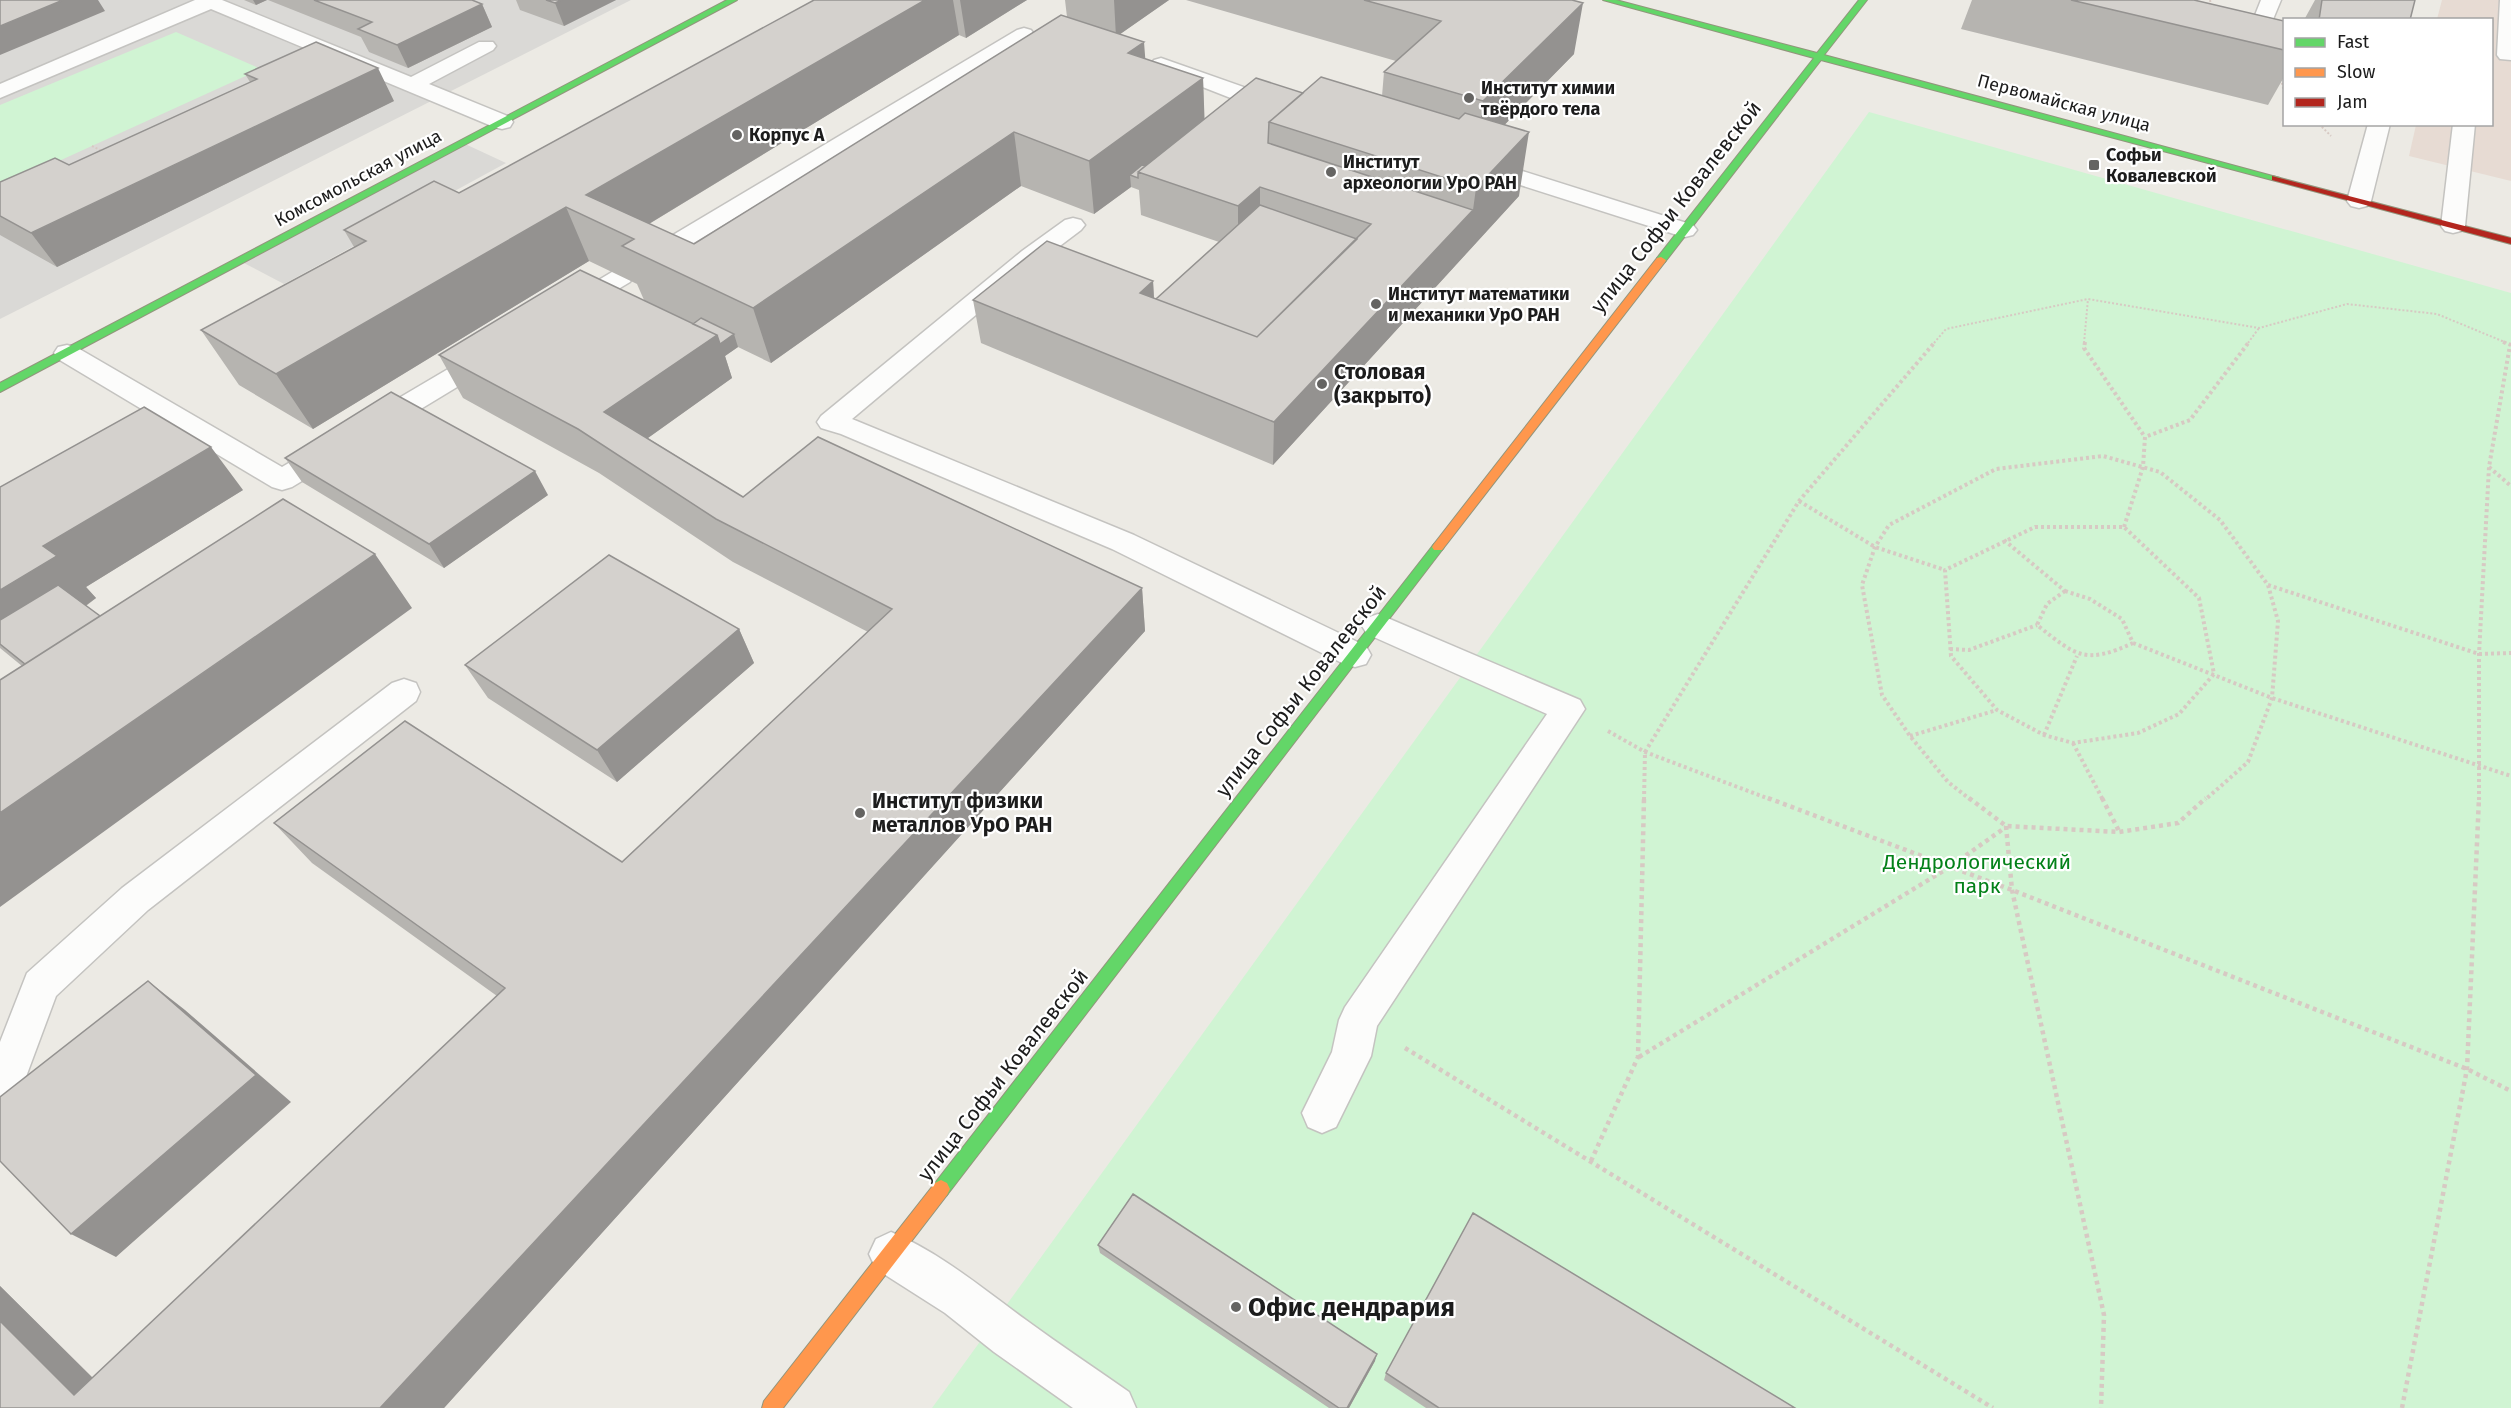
<svg xmlns="http://www.w3.org/2000/svg" width="2511" height="1408" font-family="'Fira Sans',sans-serif">
  <style>
    .residential { fill: #dad9d6 }
    .military { fill: #e7dbd3 }
    .park { fill: #d0f4d3 }
    .lines { fill: none; stroke-linecap: round; stroke-linejoin: round }
    .lane-casing { stroke: #c4c3c0; stroke-width: 3 }
    .fast-casing { stroke: #92957c; stroke-width: 2 }
    .slow-casing { stroke: #92957c; stroke-width: 2 }
    .jam-casing { stroke: #92957c; stroke-width: 2 }
    .path-far2 { stroke: #d7c9c3; stroke-width: 2; stroke-dasharray: 2 2; stroke-linecap: butt }
    .path-far1 { stroke: #d7c9c3; stroke-width: 4; stroke-dasharray: 3 3; stroke-linecap: butt }
    .path { stroke: #d7c9c3; stroke-width: 4.5; stroke-dasharray: 4 4; stroke-linecap: butt }
    .lane { fill: #fcfcfb; fill-rule: evenodd }
    .fast { fill: #63d668; fill-rule: evenodd }
    .slow { fill: #ff974d; fill-rule: evenodd }
    .jam { fill: #b3261e; fill-rule: evenodd }
    .wall { fill: #b6b4b0 }
    .shaded-wall { fill: #949290 }
    .building { fill: #d4d1cd; stroke: #949290; stroke-width: 1.5 }
    .poi-dot { fill: #656462; stroke: #fff; stroke-width: 2 }
    .labels { text-anchor: middle; dominant-baseline: central; stroke-width: 4.5; stroke-linejoin: round; paint-order: stroke }
    .far-poi-label { font-size: 18px; font-weight: bold; fill: #1c1c1c; stroke: #fff; text-anchor: start }
    .far-street-label { font-size: 18px; fill: #1c1c1c; stroke: #fff }
    .street-label { font-size: 21px; fill: #1c1c1c; stroke: #fff }
    .poi-label { font-size: 21px; font-weight: bold; fill: #1c1c1c; stroke: #fff; text-anchor: start }
    .park-label { font-size: 21px; fill: #048119; stroke: #fff }
    .near-poi-label { font-size: 26px; font-weight: bold; fill: #1c1c1c; stroke: #fff; text-anchor: start }
  </style>
  <rect width="100%" height="100%" fill="#eceae4"/>
  <path class="residential" d="M0,0H631L0,319Z
    M463,143L506,163L284,284L240,261Z"/>
  <path class="military" d="M2442,0H2511V181L2409,156L2416,125L2492,124V20L2437,19Z"/>
  <path class="park" d="M176,32L261,69L4,186L0,184V105Z
    M1869,112L2511,293V1408H932Z"/>
  <g class="lines">
    <g class="lane-casing">
      <path id="lane" d="M195,0H222L411,77L479,42H493L496,46L493,50L429,84L510,117L513,122L510,127L502,129L494,127L211,9L0,98V84Z
        M2261,0H2281L2257,58L2250,60L2239,57L2236,53L2242,48Z
        M2500,0H2511V60L2500,59L2497,55Z
        M1024,28L1031,30L1034,34L1031,38L654,267L645,269L636,267L633,262L636,257L1017,30Z
        M1161,58L1286,102L1289,107L1286,112L1278,113L1241,102L1154,68L1151,64L1154,60Z
        M2368,124H2390L2371,201L2367,206L2359,208L2351,206L2347,201Z
        M2453,124H2475L2465,226L2461,231L2453,233L2445,231L2441,226Z
        M1478,157L1693,225L1697,230L1693,235L1685,237L1677,235L1470,169L1467,164L1470,159Z
        M1073,218L1081,220L1085,225L1081,230L1040,261L852,419L1134,535L1366,646L1371,655L1366,664L1355,667L1344,664L1112,549L841,434L821,428L817,422L821,416L1022,251L1065,220Z
        M621,270L630,272L633,277L630,282L580,312L571,315L562,312L558,307L562,302L612,272Z
        M67,345L76,347L282,467L482,349L491,347L500,349L504,355L500,361L292,487L282,490L272,487L58,359L54,353L58,347Z
        M1378,614L1580,700L1585,709L1377,1026L1371,1056L1336,1127L1322,1133L1308,1127L1302,1113L1332,1052L1339,1020L1345,1007L1547,714L1367,634L1362,626L1367,618Z
        M404,679L416,683L420,692L416,701L148,910L56,996L14,1109L0,1114V1042L27,973L122,888L392,683Z
        M891,1232C941,1253 983,1289 1026,1320C1060,1345 1095,1368 1129,1392L1136,1408H1073L994,1352L945,1313L876,1269L869,1254L876,1239Z"/>
    </g>
    <g class="fast-casing">
      <path id="fast" d="M727,0H737L0,392V383Z
        M1603,0H1616L1817,53L1859,0H1867L1824,55L2280,178L2272,180L1821,60L1665,262H1657V258L1814,58Z
        M1438,543L1444,547L1442,550L947,1195L941,1198L935,1195L932,1189L935,1183L1434,544Z"/>
    </g>
    <g class="slow-casing">
      <path id="slow" d="M1661,257L1666,260L1665,262L1442,550H1434L1432,547L1434,544L1657,258Z
        M941,1180L947,1183L950,1189L947,1195L783,1408H762L764,1401L935,1183Z"/>
    </g>
    <g class="jam-casing">
      <path id="jam" d="M2272,176L2511,238V244L2272,180Z"/>
    </g>
    <path class="path-far2" d="M2210,0L2212,9
      M2281,79L2284,92
      M2319,124L2331,136
      M92,146L104,152
      M1934,343L1946,329L2088,299L2259,328L2347,304L2437,314L2507,343
      M2084,343L2088,299
      M2248,343L2259,328"/>
    <path class="path-far1" d="M2085,342L2084,348L2145,437
      M2503,342L2511,345
      M2489,467L2511,486
      M1799,501L1875,547L1945,570
      M2035,527H2124L2199,598L2214,674L2179,714L2138,733L2073,743L2044,735L1997,710L1951,656L1945,570Z
      M2124,527L2143,467L2145,437L2190,420L2249,342
      M2004,540L2065,591
      M2268,585L2479,654L2511,653
      M2065,591L2090,599L2122,619L2133,643C2085,665 2076,656 2037,625L2047,604Z
      M2133,643L2272,698L2511,776
      M1950,649L1969,650L2037,625
      M1608,731L1645,752L1772,800
      M2044,735L2077,656
      M1910,736L1997,710
      M2073,743L2103,800
      M1644,800L1645,752L1799,501L1935,342
      M1971,800L1948,782L1910,736L1882,695L1862,585L1875,547L1889,525L1996,469L2103,456L2160,472L2220,520L2268,585L2278,621L2272,698L2248,762L2205,800
      M2479,800V654L2489,467L2510,345"/>
    <path class="path" d="M1768,798L2012,890L2467,1069L2511,1091
      M1969,798L2006,826L2119,832L2178,823L2206,798
      M2102,798L2119,831
      M2006,826L2012,890L2104,1315L2101,1408
      M1405,1048L1993,1408
      M1639,1057L1948,868L2006,827
      M1591,1161L1638,1057L1644,798
      M2402,1408L2467,1069L2479,798"/>
    <use href="#lane" class="lane"/>
    <use href="#fast" class="fast"/>
    <use href="#slow" class="slow"/>
    <use href="#jam" class="jam"/>
  </g>
  <path class="wall" d="M244,0H267L256,5Z
    M268,0H472L482,4L492,27L408,68L369,52L361,37Z
    M516,0H616L564,26L520,10Z
    M814,0H1027L966,38L959,35L649,224L694,244L1067,17L1065,0H1169L1120,34L1145,59L1203,78L1204,119L1303,93L1382,96L1384,72L1396,61L1186,0H1572L1574,54L1505,124L1519,196L1273,465L981,343L973,300L1153,281L1154,298L1156,299L1219,242L1141,215L1139,190L1131,187L1094,214L1021,186L771,363L738,347L725,356L732,378L648,438L743,497L1142,588L1145,631L444,1408H0V1286L93,1378L497,996L312,863L274,823L622,862L868,632L733,562L599,473L463,398L439,355L644,300L637,284L589,261L313,429L239,385L201,330L354,247L344,230L459,193Z
    M1972,0H2194L2284,21V77L2268,105L1961,29Z
    M2315,0H2415L2410,20H2304Z
    M245,74L394,101L57,267L0,235V182L69,165L250,82Z
    M285,458L548,495L444,568L302,482Z
    M0,487L243,490L86,587L96,598L86,606L100,616L412,608L22,666L0,648Z
    M739,629L754,663L617,782L488,698L465,665Z
    M1098,1245L1375,1361L1349,1408H1329L1100,1253Z
    M1386,1373L1795,1408H1426L1384,1380Z"/>
  <path class="shaded-wall" d="M63,0H98L105,11L0,55V26Z
    M253,0H267L256,5Z
    M562,0H616L564,26L555,3Z
    M925,0H953L959,35L629,236L586,195Z
    M960,0H1027L966,38Z
    M1114,0H1169L1116,37Z
    M1583,3L1574,54L1476,154L1483,101Z
    M482,4L492,27L408,68L397,45Z
    M1144,42L1148,94L1128,53Z
    M378,68L394,101L57,267L31,233Z
    M1203,78L1205,131L1138,172L1130,175L1131,187L1094,214L1089,161Z
    M1014,132L1021,186L771,363L753,308Z
    M1529,132L1519,196L1273,465L1274,422L1473,210L1476,188Z
    M1260,187V229L1238,249V206Z
    M566,207L589,261L313,429L276,374Z
    M1153,281L1155,317L1140,293Z
    M734,334L738,347L725,356L732,378L624,455L604,412L717,335Z
    M211,447L243,490L86,587L96,598L81,609L0,644V590L43,546Z
    M535,471L548,495L444,568L429,544Z
    M375,554L412,608L0,907V813Z
    M1142,588L1145,631L444,1408H380Z
    M739,629L754,663L617,782L597,750Z
    M148,981L185,1010L291,1102L116,1257L71,1234Z
    M0,1286L123,1408L74,1395L0,1321Z
    M1377,1354L1375,1361L1349,1408H1347Z"/>
  <path class="building" d="M0,0H63L0,26Z
    M314,0H472L482,4L397,45L358,29L372,22Z
    M546,0H562L555,3Z
    M814,0H925L586,195L694,244L1061,15L1144,42L1128,53L1203,78L1089,161L1014,132L753,308L622,246L634,239L566,207L276,374L201,330L366,241L344,230L434,181L459,193Z
    M1364,0H1572L1583,3L1483,101L1384,72L1441,21Z
    M2071,0H2194L2284,21V50Z
    M2322,0H2415L2410,20H2319Z
    M316,42L378,68L31,233L0,216V182L55,158L69,165L257,79L245,74Z
    M1321,77L1459,119L1465,113L1529,132L1476,188L1269,122Z
    M1256,78L1303,93L1269,122L1268,143L1473,210L1274,422L973,300L1047,241L1153,281L1140,293L1257,337L1371,224L1260,187L1238,206L1138,172Z
    M1142,165L1145,166L1138,172V178L1130,175Z
    M1260,205L1357,239L1257,337L1156,299Z
    M580,270L717,335L604,412L743,497L818,437L1142,588L380,1408H0V1321L74,1395L505,988L274,823L405,721L622,862L892,609L716,519L578,429L439,355Z
    M701,318L734,334L720,344L717,335L693,324Z
    M391,392L535,471L429,544L285,458Z
    M144,407L211,447L43,546L57,556L0,590V487Z
    M283,499L375,554L0,813V680Z
    M609,555L739,629L597,750L465,665Z
    M58,585L100,616L25,664L0,644V620Z
    M148,981L256,1075L71,1234L0,1161V1097Z
    M1133,1194L1377,1354L1347,1408H1339L1098,1245Z
    M1473,1213L1795,1408H1439L1386,1373Z"/>
  <g class="poi-dot">
    <circle cx="1469" cy="98" r="6"/>
    <circle cx="737" cy="135" r="6"/>
    <rect x="2088" y="159" width="12" height="12" rx="3"/>
    <circle cx="1331" cy="172" r="6"/>
    <circle cx="1376" cy="304" r="6"/>
    <circle cx="1322" cy="384" r="6"/>
    <circle cx="860" cy="813" r="6"/>
    <circle cx="1236" cy="1307" r="6"/>
  </g>
  <g class="labels">
    <g class="far-poi-label">
      <text x="1481" y="88">Институт химии<tspan x="1481" dy="21">твёрдого тела</tspan></text>
      <text x="749" y="135">Корпус А</text>
      <text x="2106" y="155">Софьи<tspan x="2106" dy="21">Ковалевской</tspan></text>
      <text x="1343" y="162">Институт<tspan x="1343" dy="21">археологии УрО РАН</tspan></text>
      <text x="1388" y="294">Институт математики<tspan x="1388" dy="21">и механики УрО РАН</tspan></text>
    </g>
    <g class="far-street-label">
      <text transform="translate(2064 103) rotate(15)">Первомайская улица</text>
      <text transform="translate(358 178) rotate(-28)">Комсомольская улица</text>
    </g>
    <g class="street-label">
      <text transform="translate(1676 207) rotate(-52)">улица Софьи Ковалевской</text>
      <text transform="translate(1301 691) rotate(-52)">улица Софьи Ковалевской</text>
      <text transform="translate(1003 1075) rotate(-52)">улица Софьи Ковалевской</text>
    </g>
    <g class="poi-label">
      <text x="1334" y="372">Столовая<tspan x="1334" dy="24">(закрыто)</tspan></text>
      <text x="872" y="801">Институт физики<tspan x="872" dy="24">металлов УрО РАН</tspan></text>
    </g>
    <g class="park-label">
      <text x="1977" y="862">Дендрологический<tspan x="1977" dy="24">парк</tspan></text>
    </g>
    <g class="near-poi-label">
      <text x="1248" y="1307">Офис дендрария</text>
    </g>
  </g>
  <rect x="2283" y="18" width="210" height="108" fill="#ffffff" stroke="#a4a4a4" stroke-width="1.5"/>
  <rect x="2295" y="38" width="30" height="9" fill="#63d668" stroke="#a4a4a4" stroke-width="1.5"/>
  <text x="2337" y="48" font-size="18" fill="#1c1c1c">Fast</text>
  <rect x="2295" y="68" width="30" height="9" fill="#ff974d" stroke="#a4a4a4" stroke-width="1.5"/>
  <text x="2337" y="78" font-size="18" fill="#1c1c1c">Slow</text>
  <rect x="2295" y="98" width="30" height="9" fill="#b3261e" stroke="#a4a4a4" stroke-width="1.5"/>
  <text x="2337" y="108" font-size="18" fill="#1c1c1c">Jam</text>
</svg>
